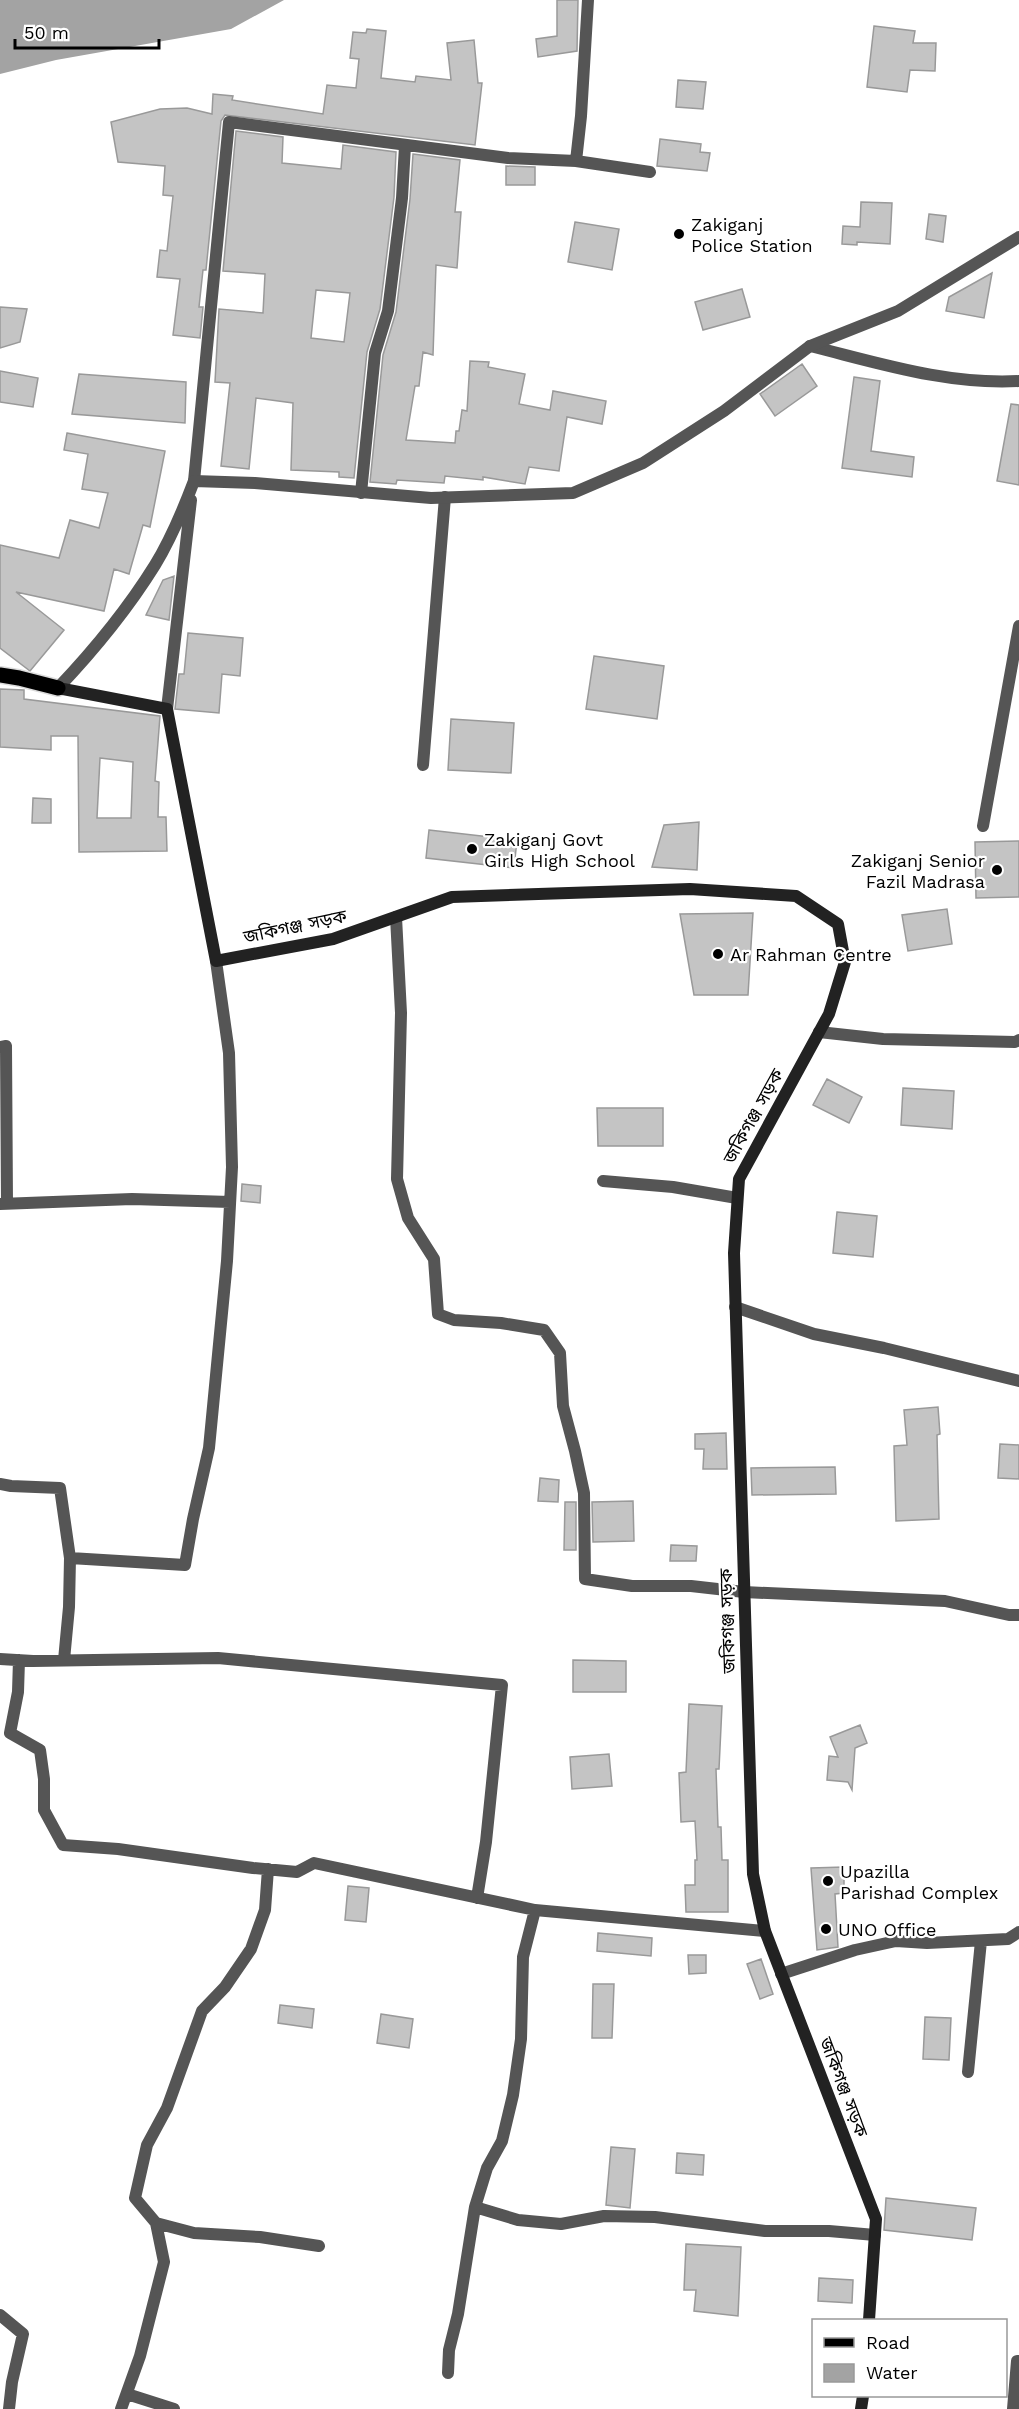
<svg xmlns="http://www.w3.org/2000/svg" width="1019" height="2409" font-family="'Work Sans','Noto Sans Bengali',sans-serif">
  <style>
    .water { fill: #a3a3a3 }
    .building { fill: #c4c4c4; stroke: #999; stroke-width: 1.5; fill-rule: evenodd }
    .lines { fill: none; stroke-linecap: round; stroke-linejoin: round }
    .primary-casing { stroke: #dbdbdb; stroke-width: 18 }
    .minor { stroke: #555; stroke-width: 12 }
    .tertiary { stroke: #555; stroke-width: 12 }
    .secondary { stroke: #222; stroke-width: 12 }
    .primary { stroke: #000; stroke-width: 15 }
    .poi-dot { fill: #000; stroke: #fff; stroke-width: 2 }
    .labels { text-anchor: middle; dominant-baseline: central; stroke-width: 4.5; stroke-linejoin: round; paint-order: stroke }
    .poi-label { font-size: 18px; fill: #000; stroke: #fff; text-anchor: start }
    .street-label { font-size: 18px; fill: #000; stroke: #fff }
  </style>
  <rect width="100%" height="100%" fill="#fff"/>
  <path class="water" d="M0,0H284L231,29L56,60L0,74Z"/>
  <path class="building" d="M557,0H578L577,51L538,57L536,39L557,36Z
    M874,26L915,31L913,43H936L935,71L910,70L907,92L867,87Z
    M367,29L386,31L381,78L415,82L416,76L451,80L447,43L474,40L478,83H482L475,145L225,115L221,121L206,270H203L199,307H203L200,338L173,335L180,279L157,277L160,250L167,251L173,196L163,195L165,166L118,162L111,122L160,109L187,108L212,114L213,94L233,96L232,100L323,114L327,85L356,88L359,59L350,58L353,32L366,33Z
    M678,80L706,82L703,109L676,107Z
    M236,131L283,137L282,163L341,169L343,145L396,152L394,197L380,309L367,352L354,478L339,477V472L291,470L293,403L256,398L249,469L221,466L230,383L215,382L219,309L263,313L265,274L223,271ZM316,290L350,293L344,342L311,338Z
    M660,139L701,144L700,152L710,153L707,171L657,166Z
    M413,154L460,160L455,212H461L457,268L436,265L433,355L423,352L419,386H415L406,440L455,443L456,431H459L462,410L467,411L470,361L489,362L488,367L525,374L519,404L550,410L553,391L606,401L602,424L567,417L559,471L529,467L525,484L483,477V480L445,476L444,483L397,480L396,484L370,482L383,355L396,312L410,199Z
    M506,166L535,167V185H506Z
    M861,202L892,203L890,244L857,242V245L842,244L843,226L860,227Z
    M929,214L946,216L943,242L926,239Z
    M575,222L619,229L612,270L568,262Z
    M992,273L984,318L946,311L949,297Z
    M742,289L750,317L703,330L695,302Z
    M0,307L27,309L20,342L0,348Z
    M802,364L817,386L775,416L760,394Z
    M0,371L38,378L33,407L0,402Z
    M79,374L186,382L185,423L72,414Z
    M854,377L880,381L871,451L914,457L912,477L842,468Z
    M1011,404L1019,405V485L997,481Z
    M67,433L165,451L150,527L143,525L129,574L114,569L104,611L16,592L64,630L30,671L0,648V545L59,558L70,520L99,528L108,493L82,489L88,454L64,450Z
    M174,576L169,620L146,615L163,580Z
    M188,633L243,638L240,676L222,674L219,713L175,709L179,674H184Z
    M594,656L664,666L657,719L586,709Z
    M0,689L24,690V699L160,716L155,781L159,782L158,817H166L167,851L79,852L78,736H51V750L0,747ZM100,758L133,762L131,818H97Z
    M451,719L514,723L511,773L448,770Z
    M33,798L51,799V823H32Z
    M699,822L697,870L652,867L664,825Z
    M429,830L517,840L514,868L426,858Z
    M1019,841V897L976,898L975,842Z
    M947,909L952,944L908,951L902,915Z
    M753,913L748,995H694L680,914Z
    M827,1079L862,1097L849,1123L813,1105Z
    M903,1088L954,1091L952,1129L901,1125Z
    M597,1108H663V1146H598Z
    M242,1184L261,1186L260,1203L241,1201Z
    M837,1212L877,1216L873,1257L833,1253Z
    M938,1407L940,1434L937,1435L939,1519L896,1521L894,1446L907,1445L904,1410Z
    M726,1433L727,1469H703L704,1449H695V1434Z
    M1000,1444L1019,1445V1479L998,1478Z
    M835,1467L836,1494L752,1495L751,1468Z
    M540,1478L559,1480L558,1502L538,1501Z
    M633,1501L634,1541L593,1542L592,1502Z
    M565,1502H576V1550H564Z
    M671,1545L697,1546L696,1561H670Z
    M573,1660L626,1661V1692H573Z
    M689,1704L722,1706L719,1769H716L718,1827H721L722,1860H728V1912H686L685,1885H695V1860H697L695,1821L681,1822L679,1773L686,1772Z
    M860,1725L867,1743L855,1748L852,1790L848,1782L827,1780L829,1756L838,1757L830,1737Z
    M609,1754L612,1786L572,1789L570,1757Z
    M844,1867V1893L835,1894L838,1947L817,1950L811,1868Z
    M348,1886L369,1888L366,1922L345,1920Z
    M598,1933L652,1938L651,1956L597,1951Z
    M688,1955H706V1973L689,1974Z
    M761,1959L773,1994L760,1999L747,1964Z
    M593,1984H614L612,2038H592Z
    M280,2005L314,2009L312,2028L278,2023Z
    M381,2014L413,2019L409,2048L377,2043Z
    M925,2017L951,2018L949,2060L923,2059Z
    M611,2147L635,2149L630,2208L606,2205Z
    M677,2153L704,2155L703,2175L676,2173Z
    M886,2198L976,2208L972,2240L884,2230Z
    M686,2244L741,2247L738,2316L694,2311L696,2290H684Z
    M819,2278L853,2280L852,2303L818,2301Z"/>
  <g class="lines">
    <g class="primary-casing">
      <path id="primary" d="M0,675L19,678L58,688"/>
    </g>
    <path class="minor" d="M576,161L581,116L588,0
      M810,346C879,363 947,385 1019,381
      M194,481L229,122L508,158L576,161L650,172
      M361,493L375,353L388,311L402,198L405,146
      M423,765L445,497
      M983,826L1019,626
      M396,917L401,1013L397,1179L408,1218L434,1259L438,1314L454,1320L501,1323L544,1330L560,1353L563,1406L575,1451L584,1493L585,1579L632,1586H691L744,1592L945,1601L1009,1615H1019
      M819,1032L883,1039L1015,1042L1019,1040
      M0,1047L6,1046L7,1204
      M603,1181L673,1187L737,1198
      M0,1204L132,1199L230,1202
      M735,1307L814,1334L884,1348L1019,1381
      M0,1484L11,1486L60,1488L70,1558L69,1607L64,1660
      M70,1558L185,1565L193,1519L209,1448L227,1261L232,1167L229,1053L216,961
      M0,1659L33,1661L218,1658L502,1685L486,1842L477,1898
      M19,1660L18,1692L10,1733L40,1750L44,1779V1810L63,1845L118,1849L253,1868L297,1872L314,1863L535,1910L765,1931
      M781,1974L855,1950L896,1941L927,1943L1008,1939L1019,1932
      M968,2072L981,1941
      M475,2207L518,2220L561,2224L604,2216L655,2217L765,2231H829L875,2235
      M156,2223L194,2233L260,2237L319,2246
      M0,2315L23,2334L12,2382L9,2409
      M448,2373L449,2350L458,2314L475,2207L487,2168L502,2141L513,2095L521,2039L523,1957L535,1910
      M127,2394L174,2409
      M121,2409L140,2356L164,2262L156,2223L135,2198L147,2145L167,2108L202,2011L225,1987L251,1949L265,1910L268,1869
      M1013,2409L1017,2361H1019"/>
    <path class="tertiary" d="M194,481L255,483L431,498L573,493L643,463L724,411L810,346L898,311L1019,237
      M58,688C94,650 127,610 155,565C171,539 183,510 194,481
      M167,709L191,500"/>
    <path class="secondary" d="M58,688L167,709L216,961L333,939L452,897L690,889L796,896L838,924L845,962L829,1014L739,1179L734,1253L753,1874L765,1931L876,2219L869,2320
      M861,2409L863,2396"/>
    <use href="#primary" class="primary"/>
  </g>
  <g class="poi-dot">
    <circle cx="679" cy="234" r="6"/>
    <circle cx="472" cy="849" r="6"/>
    <circle cx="997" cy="870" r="6"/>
    <circle cx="718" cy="954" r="6"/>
    <circle cx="828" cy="1881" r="6"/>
    <circle cx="826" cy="1929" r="6"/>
  </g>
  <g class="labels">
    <g class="poi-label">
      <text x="691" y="224">Zakiganj<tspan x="691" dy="21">Police Station</tspan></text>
      <text x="484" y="839">Zakiganj Govt<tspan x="484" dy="21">Girls High School</tspan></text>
      <text x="985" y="860" text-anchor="end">Zakiganj Senior<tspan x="985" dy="21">Fazil Madrasa</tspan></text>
      <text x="730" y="954">Ar Rahman Centre</text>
      <text x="840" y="1871">Upazilla<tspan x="840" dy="21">Parishad Complex</tspan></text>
      <text x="838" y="1929">UNO Office</text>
    </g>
    <g class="street-label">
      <text transform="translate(295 926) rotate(-12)">জকিগঞ্জ সড়ক</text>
      <text transform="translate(753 1116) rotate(-61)">জকিগঞ্জ সড়ক</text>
      <text transform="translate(727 1621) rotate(-92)">জকিগঞ্জ সড়ক</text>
      <text transform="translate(844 2087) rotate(69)">জকিগঞ্জ সড়ক</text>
    </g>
  </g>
  <rect x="812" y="2319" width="195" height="78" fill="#ffffff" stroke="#999999" stroke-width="1.5"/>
  <rect x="824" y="2338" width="30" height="9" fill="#000000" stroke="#999999" stroke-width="1.5"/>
  <text x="866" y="2349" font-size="18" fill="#000000">Road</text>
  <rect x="824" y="2364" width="30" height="18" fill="#a3a3a3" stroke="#999999" stroke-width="1.5"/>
  <text x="866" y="2379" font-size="18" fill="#000000">Water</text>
  <path d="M15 39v9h144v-9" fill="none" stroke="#000000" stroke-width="3"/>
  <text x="24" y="39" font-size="18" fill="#000000" stroke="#ffffff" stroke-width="4.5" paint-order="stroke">50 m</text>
</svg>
